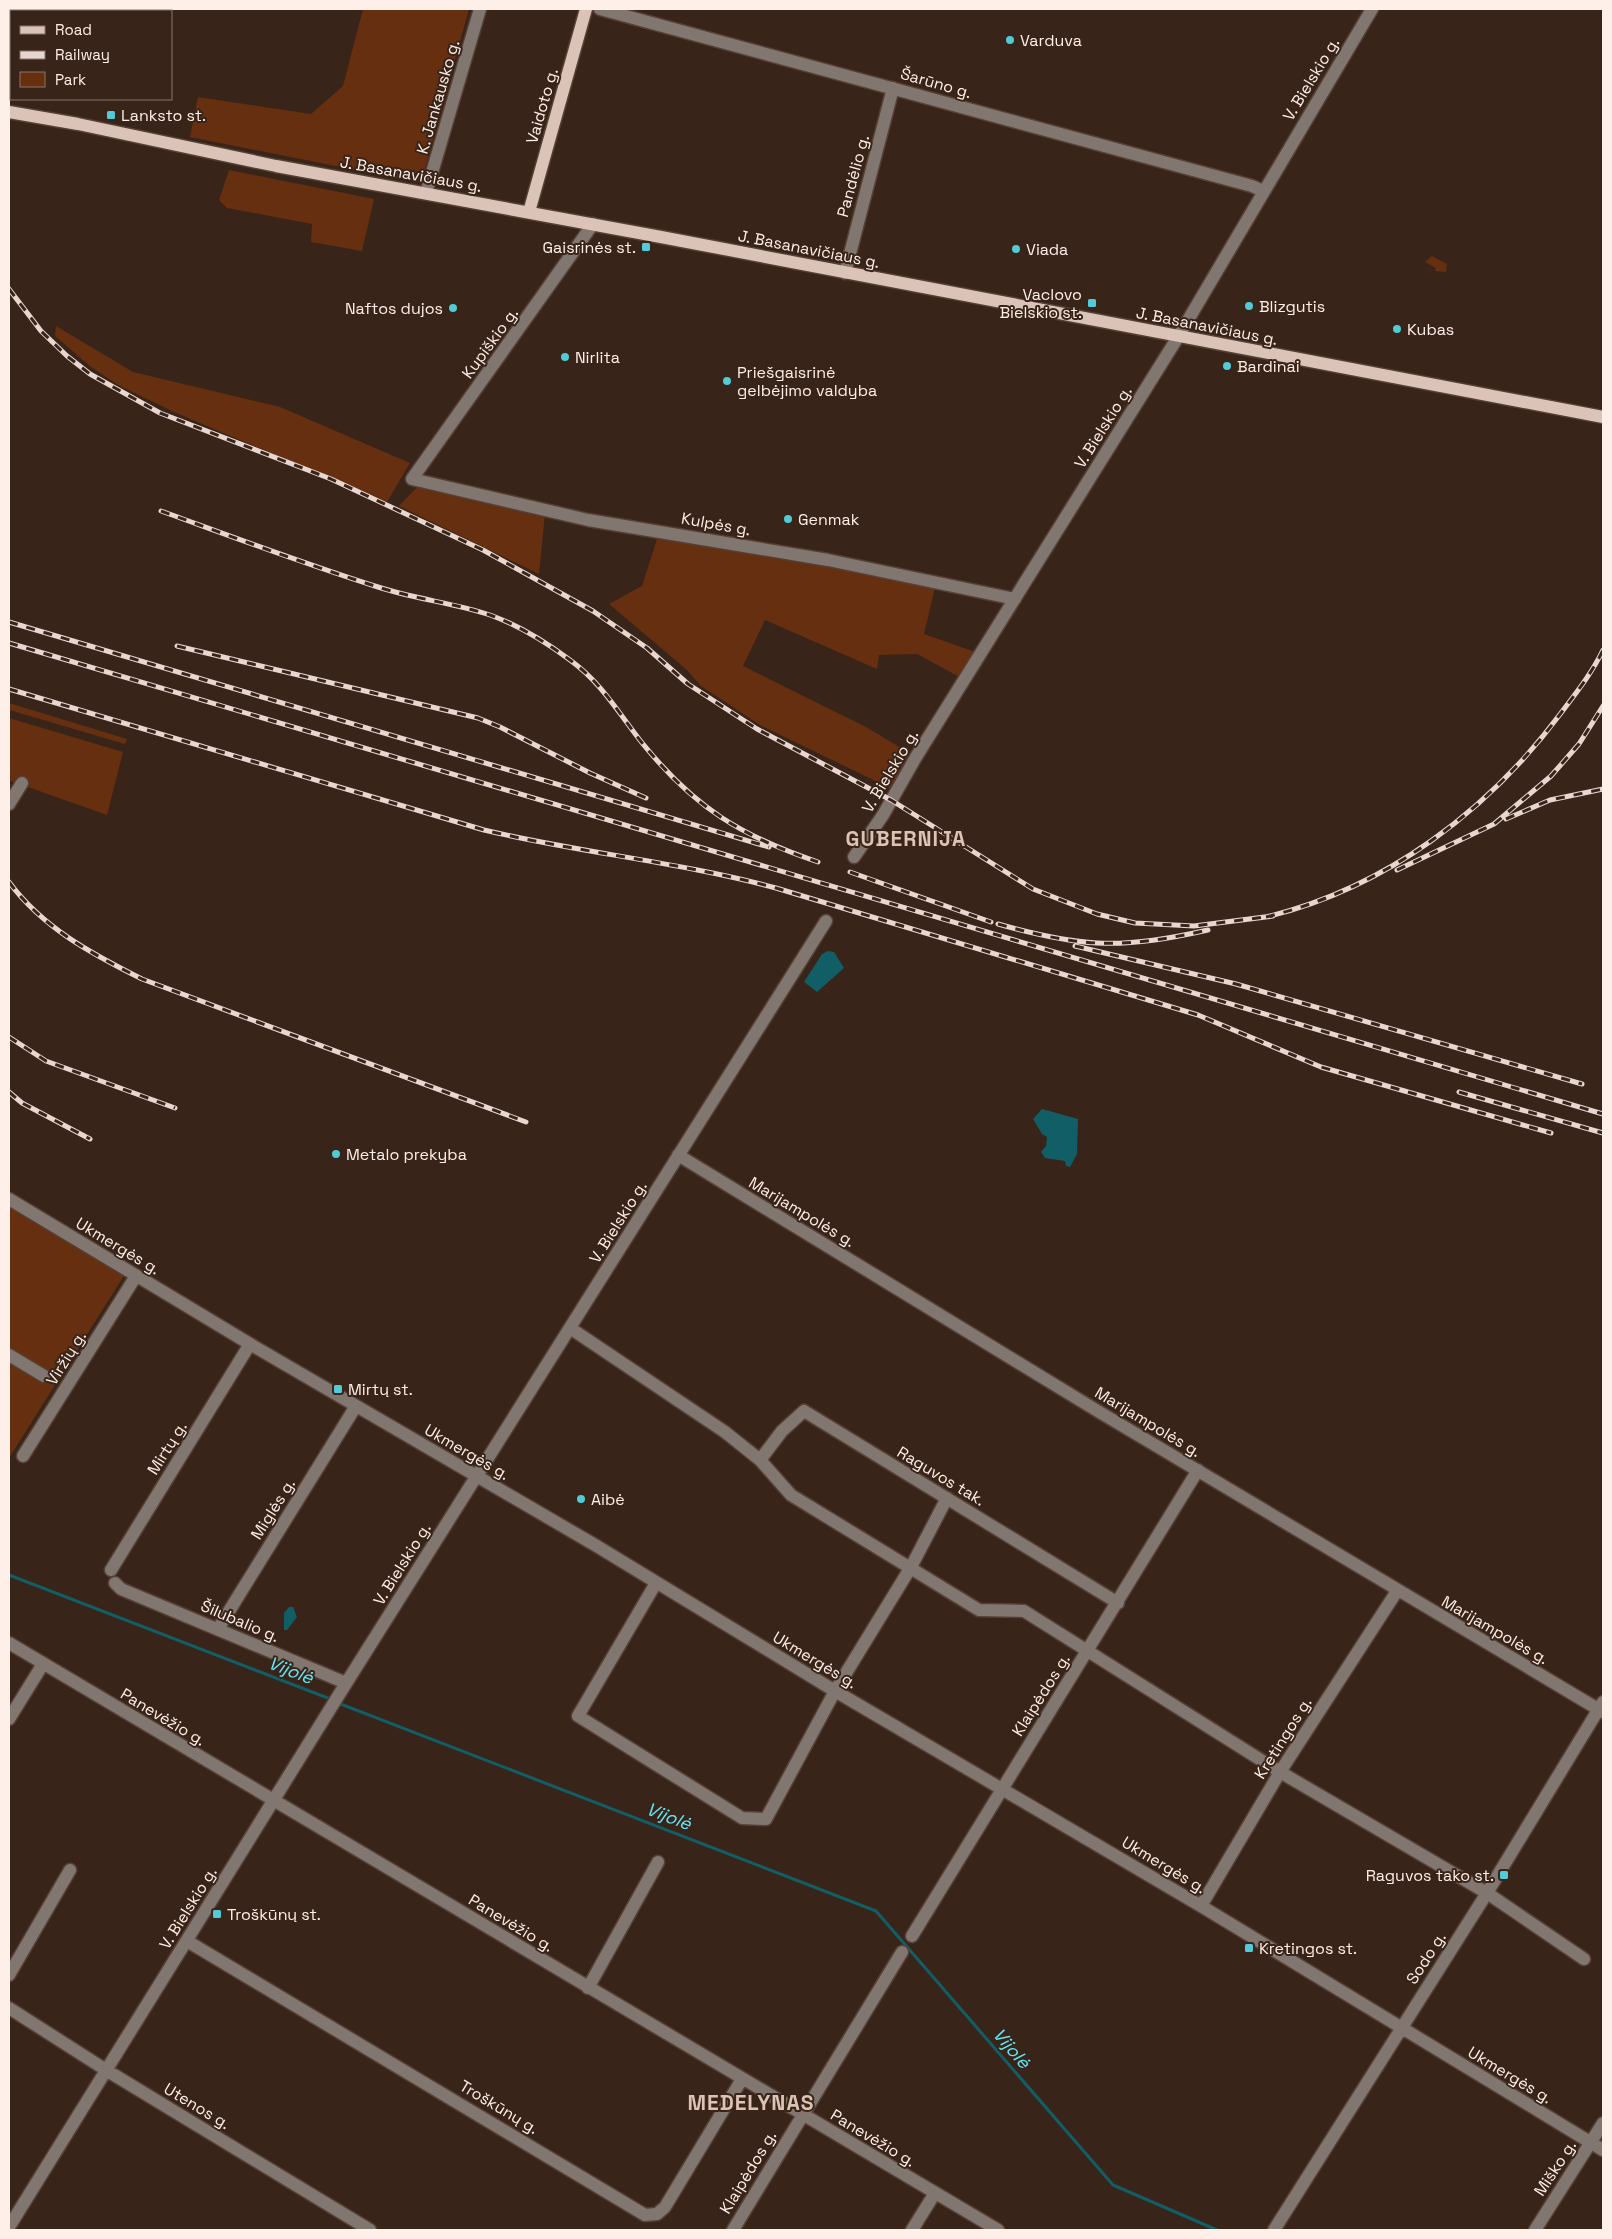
<svg xmlns="http://www.w3.org/2000/svg" width="1612" height="2239" font-family="'Space Grotesk',sans-serif">
  <style>
    .green { fill: #652f10 }
    .water { fill: #115e66 }
    .lines { fill: none; stroke-linecap: round; stroke-linejoin: round }
    .stream { stroke: #115e66; stroke-width: 3 }
    .minor-casing { stroke: #554036; stroke-width: 15 }
    .major-casing { stroke: #554036; stroke-width: 15 }
    .minor { stroke: #827670; stroke-width: 12 }
    .major { stroke: #dbc3b7; stroke-width: 12 }
    .rail-casing { stroke: #e7d7d0; stroke-width: 5 }
    .rail { stroke: #392419; stroke-width: 3; stroke-dasharray: 9; stroke-linecap: butt }
    .poi-dot { fill: #52cbd9; stroke: #392419; stroke-width: 2 }
    .labels { text-anchor: middle; dominant-baseline: central; stroke-width: 4; stroke-linejoin: round; paint-order: stroke }
    .poi-label { font-size: 16px; fill: #feefe8; stroke: #392419; text-anchor: start }
    .street-label { font-size: 16px; fill: #feefe8; stroke: #392419 }
    .water-label { font-size: 18px; font-style: italic; fill: #61e7f7; stroke: #392419 }
    .district-label { font-size: 21px; font-weight: bold; letter-spacing: 1px; fill: #dec2b4; stroke: #392419 }
  </style>
  <rect width="100%" height="100%" fill="#392419"/>
  <path class="green" d="M363,9H469L421,183L190,137L198,97L311,114L343,86Z
    M229,170L374,199L362,251L311,242L312,224L227,208L219,200Z
    M1432,256L1447,264L1446,272L1435,271L1436,268L1425,262Z
    M56,326L133,372L280,407L410,463L387,502L174,412L120,386L91,367L55,336Z
    M419,485L545,514L539,574L399,506Z
    M658,536L936,583L924,634L981,654L965,680L917,654L879,655L877,669L765,620L743,666L866,727L916,757L896,791L760,725L701,686L687,670L609,604L642,586Z
    M9,703L127,739L125,744L9,710Z
    M9,718L123,752L107,815L11,781L9,783Z
    M9,1199L127,1271L9,1458Z"/>
  <path class="water" d="M828,951L834,952L844,968L817,992L804,982L822,954Z
    M1042,1109L1078,1119L1077,1154L1070,1167L1066,1166L1065,1161L1045,1158L1041,1152L1046,1146L1047,1137L1042,1134L1033,1119Z
    M289,1607H293L297,1617L287,1630H284V1613Z"/>
  <g class="lines">
    <path class="stream" d="M9,1575L333,1700
      M338,1703L876,1911L1113,2185L1217,2230"/>
    <g class="minor-casing">
      <path id="minor" d="M600,9L1252,186L1263,191
        M426,193L480,9
        M593,224L412,479L588,520L828,560L1015,599
        M845,273L893,88
        M9,804L22,783
        M854,857L883,815L916,757L1178,337L1372,9
        M678,1155L1096,1410L1603,1712
        M9,1199L250,1344L595,1545L835,1691L1201,1906L1603,2150
        M570,1328L725,1432L760,1460L791,1495L979,1610L1024,1611L1280,1772L1487,1893L1584,1959
        M9,1355L44,1376
        M23,1456L136,1276
        M760,1460L782,1431L804,1411L1118,1603
        M111,1570L250,1344
        M115,1583L121,1589L346,1683
        M656,1583L578,1716L742,1818L766,1819L835,1691L911,1567L947,1498
        M218,1629L356,1406
        M9,1643L998,2230
        M9,1719L43,1664
        M1201,1906L1280,1772L1397,1591
        M912,1936L1198,1470
        M187,1941L645,2215L657,2214L665,2207L742,2079
        M9,1975L70,1870
        M588,1988L658,1862
        M9,2008L106,2070L370,2230
        M9,2227L340,1693L826,921
        M733,2230L902,1952
        M912,2230L935,2193
        M1274,2230L1487,1893L1603,1702
        M1535,2230L1603,2123"/>
    </g>
    <g class="major-casing">
      <path id="major" d="M9,112L78,124L276,166L661,237L1603,417
        M529,212L586,9"/>
    </g>
    <use href="#minor" class="minor"/>
    <use href="#major" class="major"/>
    <g class="rail-casing">
      <path id="rail" d="M9,289L41,331L67,356L90,374L160,413L331,479L483,550L593,611L647,648L688,684L757,729L891,800L1033,889L1097,914L1135,923L1194,926L1273,916
        M161,511C233,537 305,564 378,587C415,599 454,603 490,615C518,625 547,643 570,660C603,684 619,714 643,744C695,808 741,836 818,862
        M9,622L769,847
        M9,643L1603,1114
        M177,646L478,718L500,727L590,773L646,798
        M9,689L484,830C581,853 680,862 776,888L1198,1015L1321,1067L1551,1133
        M1506,819L1550,800L1603,789
        M1397,870L1494,824L1551,776L1579,744L1603,706
        M850,872L991,922
        M9,882C43,928 92,954 142,979L526,1122
        M1266,917C1386,888 1488,811 1561,713C1576,693 1592,673 1603,650
        M998,924C1030,933 1063,941 1097,943C1134,945 1172,938 1208,930
        M1075,946L1236,984L1582,1084
        M9,1037L46,1061L175,1108
        M9,1092L22,1103L90,1139
        M1459,1092L1603,1133"/>
    </g>
    <use href="#rail" class="rail"/>
  </g>
  <g class="poi-dot">
    <circle cx="1010" cy="40" r="5"/>
    <rect x="106" y="110" width="10" height="10" rx="2.5"/>
    <rect x="641" y="242" width="10" height="10" rx="2.5"/>
    <circle cx="1016" cy="249" r="5"/>
    <rect x="1087" y="298" width="10" height="10" rx="2.5"/>
    <circle cx="1249" cy="306" r="5"/>
    <circle cx="453" cy="308" r="5"/>
    <circle cx="1397" cy="329" r="5"/>
    <circle cx="565" cy="357" r="5"/>
    <circle cx="1227" cy="366" r="5"/>
    <circle cx="727" cy="381" r="5"/>
    <circle cx="788" cy="519" r="5"/>
    <circle cx="336" cy="1154" r="5"/>
    <rect x="333" y="1384" width="10" height="10" rx="2.5"/>
    <circle cx="581" cy="1499" r="5"/>
    <rect x="1499" y="1870" width="10" height="10" rx="2.5"/>
    <rect x="212" y="1909" width="10" height="10" rx="2.5"/>
    <rect x="1244" y="1943" width="10" height="10" rx="2.5"/>
  </g>
  <g class="labels">
    <g class="poi-label">
      <text x="1020" y="40">Varduva</text>
      <text x="121" y="115">Lanksto st.</text>
      <text x="636" y="247" text-anchor="end">Gaisrinės st.</text>
      <text x="1026" y="249">Viada</text>
      <text x="1082" y="294" text-anchor="end">Vaclovo<tspan x="1082" dy="18">Bielskio st.</tspan></text>
      <text x="1259" y="306">Blizgutis</text>
      <text x="443" y="308" text-anchor="end">Naftos dujos</text>
      <text x="1407" y="329">Kubas</text>
      <text x="575" y="357">Nirlita</text>
      <text x="1237" y="366">Bardinai</text>
      <text x="737" y="372">Priešgaisrinė<tspan x="737" dy="18">gelbėjimo valdyba</tspan></text>
      <text x="798" y="519">Genmak</text>
      <text x="346" y="1154">Metalo prekyba</text>
      <text x="348" y="1389">Mirtų st.</text>
      <text x="591" y="1499">Aibė</text>
      <text x="1494" y="1875" text-anchor="end">Raguvos tako st.</text>
      <text x="227" y="1914">Troškūnų st.</text>
      <text x="1259" y="1948">Kretingos st.</text>
    </g>
    <g class="street-label">
      <text transform="translate(1311 79) rotate(-59)">V. Bielskio g.</text>
      <text transform="translate(936 83) rotate(16)">Šarūno g.</text>
      <text transform="translate(438 97) rotate(-74)">K. Jankausko g.</text>
      <text transform="translate(542 106) rotate(-74)">Vaidoto g.</text>
      <text transform="translate(411 174) rotate(10)">J. Basanavičiaus g.</text>
      <text transform="translate(853 176) rotate(-75)">Pandėlio g.</text>
      <text transform="translate(809 249) rotate(11)">J. Basanavičiaus g.</text>
      <text transform="translate(1207 326) rotate(11)">J. Basanavičiaus g.</text>
      <text transform="translate(490 343) rotate(-54)">Kupiškio g.</text>
      <text transform="translate(1103 427) rotate(-58)">V. Bielskio g.</text>
      <text transform="translate(716 524) rotate(10)">Kulpės g.</text>
      <text transform="translate(890 771) rotate(-59)">V. Bielskio g.</text>
      <text transform="translate(802 1212) rotate(31)">Marijampolės g.</text>
      <text transform="translate(618 1222) rotate(-58)">V. Bielskio g.</text>
      <text transform="translate(118 1246) rotate(31)">Ukmergės g.</text>
      <text transform="translate(66 1358) rotate(-58)">Viržių g.</text>
      <text transform="translate(1148 1422) rotate(31)">Marijampolės g.</text>
      <text transform="translate(167 1448) rotate(-58)">Mirtų g.</text>
      <text transform="translate(467 1452) rotate(30)">Ukmergės g.</text>
      <text transform="translate(941 1476) rotate(31)">Raguvos tak.</text>
      <text transform="translate(273 1509) rotate(-58)">Miglės g.</text>
      <text transform="translate(402 1564) rotate(-58)">V. Bielskio g.</text>
      <text transform="translate(240 1621) rotate(23)">Šilubalio g.</text>
      <text transform="translate(1495 1630) rotate(30)">Marijampolės g.</text>
      <text transform="translate(815 1660) rotate(31)">Ukmergės g.</text>
      <text transform="translate(1041 1695) rotate(-58)">Klaipėdos g.</text>
      <text transform="translate(163 1717) rotate(31)">Panevėžio g.</text>
      <text transform="translate(1283 1738) rotate(-58)">Kretingos g.</text>
      <text transform="translate(1164 1865) rotate(31)">Ukmergės g.</text>
      <text transform="translate(188 1908) rotate(-58)">V. Bielskio g.</text>
      <text transform="translate(511 1923) rotate(31)">Panevėžio g.</text>
      <text transform="translate(1426 1958) rotate(-57)">Sodo g.</text>
      <text transform="translate(1510 2075) rotate(31)">Ukmergės g.</text>
      <text transform="translate(197 2106) rotate(31)">Utenos g.</text>
      <text transform="translate(499 2107) rotate(31)">Troškūnų g.</text>
      <text transform="translate(873 2138) rotate(31)">Panevėžio g.</text>
      <text transform="translate(1555 2168) rotate(-57)">Miško g.</text>
      <text transform="translate(748 2172) rotate(-59)">Klaipėdos g.</text>
    </g>
    <g class="water-label">
      <text transform="translate(291 1670) rotate(21)">Vijolė</text>
      <text transform="translate(669 1816) rotate(21)">Vijolė</text>
      <text transform="translate(1012 2048) rotate(49)">Vijolė</text>
    </g>
    <g class="district-label">
      <text x="906" y="838">GUBERNIJA</text>
      <text x="751" y="2102">MEDELYNAS</text>
    </g>
  </g>
  <rect width="1612" height="2239" fill="none" stroke="#feefe8" stroke-width="20"/>
  <rect x="10" y="10" width="162" height="90" fill="#392419" stroke="#88756c"/>
  <rect x="20" y="26" width="25" height="8" fill="#dbc3b7" stroke="#88756c"/>
  <text x="55" y="35" font-size="15" fill="#feefe8">Road</text>
  <rect x="20" y="51" width="25" height="8" fill="#e7d7d0" stroke="#88756c"/>
  <text x="55" y="60" font-size="15" fill="#feefe8">Railway</text>
  <rect x="20" y="72" width="25" height="15" fill="#652f10" stroke="#88756c"/>
  <text x="55" y="85" font-size="15" fill="#feefe8">Park</text>
</svg>
